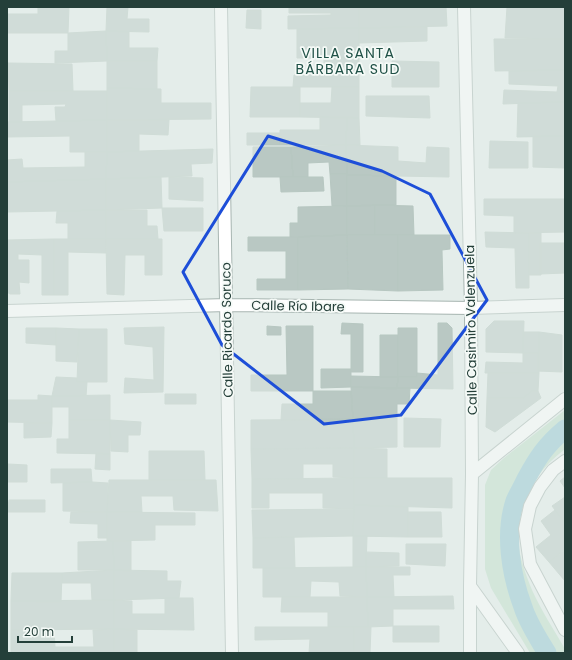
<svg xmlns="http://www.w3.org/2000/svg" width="572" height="660" font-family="Poppins,sans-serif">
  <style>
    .green { fill: #bedec8 }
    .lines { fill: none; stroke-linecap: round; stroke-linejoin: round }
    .canal { stroke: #8ec4d1; stroke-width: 19 }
    .building { fill: #b9c8c3; stroke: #b7c7c1 }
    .minor-casing { stroke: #a7b5b1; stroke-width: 14 }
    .minor { stroke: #fff; stroke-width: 12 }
    .marked { fill: none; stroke: #1d4ed8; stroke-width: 3; stroke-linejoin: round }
    .labels { text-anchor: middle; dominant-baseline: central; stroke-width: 3.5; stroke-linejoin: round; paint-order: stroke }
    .street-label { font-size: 13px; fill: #243f39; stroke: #f5faf7 }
    .neighbourhood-label { font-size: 14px; letter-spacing: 1px; fill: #205147; stroke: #f5faf7 }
  </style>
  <rect width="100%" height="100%" fill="#e4edea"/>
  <path class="green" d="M565,410V449C535,472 517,502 518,540C519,557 526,575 532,590C541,610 554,630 565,649V653H530L491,588L485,569V485L491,470L504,458Z"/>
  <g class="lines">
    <path class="canal" d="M547,653C538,638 528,623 523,607C511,575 504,534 515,501C518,494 523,486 526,479C538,457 546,445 565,429"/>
  </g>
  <path class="building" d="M38,7H69L68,33H7V14H38Z
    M107,7H128L127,19H149V32L106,31Z
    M289,7H359V28L288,29V16L331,15V13H289Z
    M359,7H446L447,26L359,28Z
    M507,7H565V39L505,38Z
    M247,10H261V29L246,28Z
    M427,27V41L359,43V28Z
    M359,28V58H297V29Z
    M106,31L107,61L55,63V51H68V33Z
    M106,31L129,32V48H158L157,61H107Z
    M494,39H565V70L495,71Z
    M324,58H359V87H293L294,75H324Z
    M107,61H157V89L107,88Z
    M392,61L439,62V87H392Z
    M8,63L72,64L73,91H9Z
    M565,70V102L503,104L504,90L557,92L558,86L509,84V71Z
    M251,87H300V117H250Z
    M332,87H359V118L300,117V103H331Z
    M107,88L161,89V103H211V119L107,120Z
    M9,91H107V120L56,121L55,107H65L66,104L22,105V122H9Z
    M366,96H429L430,118L366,116Z
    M565,102V136L517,137L518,103Z
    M320,117H347L346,145H280V130H320Z
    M347,117L359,118L360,145H346Z
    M107,120H169L168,135L139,134V151L107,152Z
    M107,120V152H70V136L7,137V122Z
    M247,133H280V145H247Z
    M533,136H565V168L533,167Z
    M490,141L528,142V168H489Z
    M346,145L398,147V161L426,163L427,147L449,148V177L347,175Z
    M346,145L347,174H330L329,162L308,163V177H293L291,147Z
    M253,147H291L293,177H253Z
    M213,149L212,163L191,164L192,176L106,179L107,152Z
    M85,152H107L106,179L7,182V160L22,159L23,168L85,167Z
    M330,174H347V206H332Z
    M347,175L396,176V205L347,206Z
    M161,177L162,208L106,210V179Z
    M169,177L203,178V201L169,199Z
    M280,177H323L324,191L281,192Z
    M106,179V210L7,212V182Z
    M484,199H565V232L514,233V216L484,215Z
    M375,205V235H347V206Z
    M375,205L413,206L414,235H375Z
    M347,206V235L290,237V223H298V207Z
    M162,208H203V231H164Z
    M106,210V239H68V223H56L57,211Z
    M106,210H147V226H157L158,239H106Z
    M485,232L529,233V288H516L515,248L486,247Z
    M529,233H541V275H529Z
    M347,235H398V291L348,289Z
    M347,235L348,289L298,290V237Z
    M398,235H450V249L442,250L443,290L398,291Z
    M248,237H298V290H257V279H286V251H248Z
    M54,239V295H42V255L18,254V260H29V283L19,282L20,294H10L7,292V240Z
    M54,239H106V253L68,252V295H54Z
    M106,239H162V275H145V255H125L124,295L107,294Z
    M540,243H565V273L540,274Z
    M494,321H524L523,353L486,352V329Z
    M342,323L363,324V372H351V334H341Z
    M438,323H447L452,328L453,389L397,388L398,377H417V373L438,375Z
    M267,326L281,327V335H267Z
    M286,326H313V391H251V375H287Z
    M164,327L163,392L124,393L125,378L154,380L153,347L125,344L124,328Z
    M26,328H56V345L26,343Z
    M56,328L79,329L77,362L56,361Z
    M398,328H417V377H398Z
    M79,329H107V382H77Z
    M523,332H539V353H523Z
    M539,332L562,335V372L538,371Z
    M380,335H398V377H380Z
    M523,353H539V373H485L486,362L523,363Z
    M321,369H351V387L321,388Z
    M488,373H539L538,391H532L523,398H487Z
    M351,376L398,377L397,389L351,387Z
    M56,377L77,378V382H87L86,396H52Z
    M351,387L410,388L409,404H397V419H353Z
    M313,391H351L353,419L281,420L282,404H313Z
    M532,391H538L541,398L495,432L486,427L487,398H523Z
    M165,394H196V404H165Z
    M38,395L52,396V423L7,422V400H38Z
    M110,395V420H69V407H52V396Z
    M404,418L441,419L440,447H404Z
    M353,419H397V447L354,448Z
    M353,419L354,448L251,449V420Z
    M69,420H110V454L57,453V439H69Z
    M110,420L141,422L140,435H128V452L111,451Z
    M24,423H52L51,437L24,438Z
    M354,448L387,449V478H354Z
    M354,448V478L333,477V464H303V479H252L251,449Z
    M149,451H204L205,480H149Z
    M96,453L110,454V470L95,469Z
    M8,464L27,465V482H8Z
    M51,469H91L92,482L51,483Z
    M565,477V488L560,481Z
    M354,478H452V508L354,505Z
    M354,478V509L323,508V493H269V508H252V479Z
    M109,480H216L218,511L174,510L173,496H141L142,512H107Z
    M92,482L108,483L107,512L63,511V483Z
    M565,497V523L552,506Z
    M9,500H45V512H7Z
    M354,505L408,507V537L353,536Z
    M354,509L353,536L253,538L252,510Z
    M555,510L565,523V549L549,562L536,547L551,535L541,521Z
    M71,512H107V538H98V524L70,523Z
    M107,512L195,513V525H155V540L107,541Z
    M408,512H441L442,537H408Z
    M353,536H367L366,567H353Z
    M294,537L295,568H253V538Z
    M113,541H131V571L114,570Z
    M113,541L114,570H78V542Z
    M406,544H446L445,566L406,564Z
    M565,550V581L549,562Z
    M366,552L399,553V566L366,567Z
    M353,567H366L367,597L340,596L339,582L311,581L310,597H263V568Z
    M366,567H410V575H393L394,597H367Z
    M114,570L167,571V581H181L179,598L114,600Z
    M114,570V600H92L91,583H62V573Z
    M12,573H62L61,602L11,601Z
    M453,596L454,609H393V626L368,627L367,597Z
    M282,597H367L368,627H328V612H281Z
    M165,598H193L194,630L114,629V600L132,601V614H165Z
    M114,600V629L11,630V601Z
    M393,626H439V642H393Z
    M255,627H354V653H309L310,639L255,640Z
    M354,627H371L370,653H354Z
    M114,629L137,630V653H114Z
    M114,629V653H11V630H54L55,647H94L93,630Z"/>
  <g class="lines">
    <g class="minor-casing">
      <path id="minor" d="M221,7L232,653
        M464,7L471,308L472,474L470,586V653
        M7,311L227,305L471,308L565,305
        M565,461L553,470L540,487L530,506L525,529L530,564L565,630
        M472,474L565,399
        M470,586L518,653"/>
    </g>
    <use href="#minor" class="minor"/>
  </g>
  <path d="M0 0H572V660H0ZM268,136L382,171L430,194L487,300L401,415L324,424L222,345L183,272Z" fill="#e4edea" fill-opacity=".55" fill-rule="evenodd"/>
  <path class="marked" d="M268,136L382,171L430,194L487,300L401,415L324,424L222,345L183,272Z"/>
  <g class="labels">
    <g class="street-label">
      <text transform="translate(298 306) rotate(1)">Calle Río Ibare</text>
      <text transform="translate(227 330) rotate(-91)">Calle Ricardo Soruco</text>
      <text transform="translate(471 330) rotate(-91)">Calle Casimiro Valenzuela</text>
    </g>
    <g class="neighbourhood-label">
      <text x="348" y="53">VILLA SANTA<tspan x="348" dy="16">BÁRBARA SUD</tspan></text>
    </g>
  </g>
  <rect width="572" height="660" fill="none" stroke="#243f39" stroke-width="16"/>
  <path d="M18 636v6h54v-6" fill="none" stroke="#243f39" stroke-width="2"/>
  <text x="24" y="636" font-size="12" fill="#243f39" stroke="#f5faf7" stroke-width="3" paint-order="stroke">20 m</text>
</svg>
